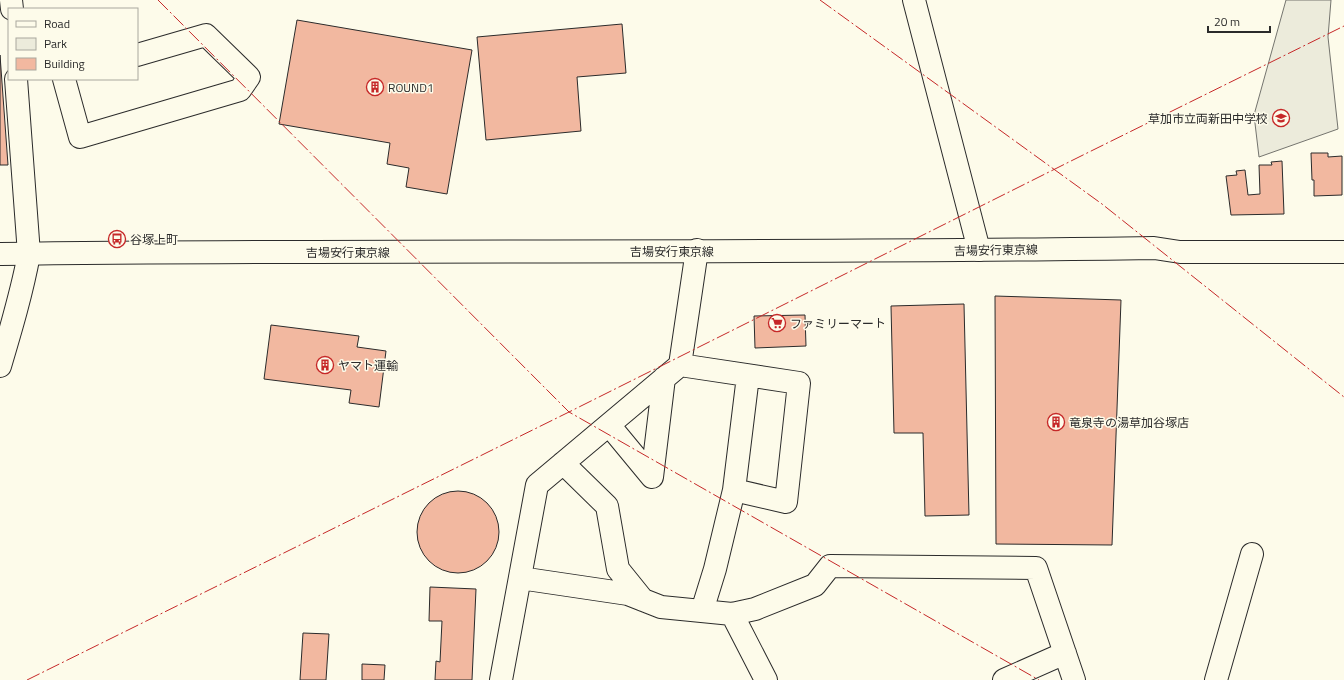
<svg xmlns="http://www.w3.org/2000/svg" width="1344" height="680" font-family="'Titillium Web','Noto Sans JP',sans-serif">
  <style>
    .green { fill: #ecebdb; stroke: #74746e }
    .building { fill: #f2b8a0; stroke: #2b2b2b }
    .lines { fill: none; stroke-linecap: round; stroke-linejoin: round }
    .minor-casing { stroke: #2b2b2b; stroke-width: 24 }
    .major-casing { stroke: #2b2b2b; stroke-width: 24 }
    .minor { stroke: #fdfbea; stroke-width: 22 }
    .major { stroke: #fdfbea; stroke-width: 22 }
    .power { stroke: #c62828; stroke-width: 1; stroke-dasharray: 14 3 2 3; stroke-linecap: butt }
    .labels { text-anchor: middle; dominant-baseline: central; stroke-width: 3; stroke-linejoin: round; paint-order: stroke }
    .poi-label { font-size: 12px; fill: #2b2b2b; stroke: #fdfbea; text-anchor: start }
    .street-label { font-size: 12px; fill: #2b2b2b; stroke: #fdfbea }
  </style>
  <rect width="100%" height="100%" fill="#fdfbea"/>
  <path class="green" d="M1286,0H1331L1328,37L1338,129L1259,157L1254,115Z"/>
  <path class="building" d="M297,20L472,50L447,194L406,187L409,168L387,164L390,143L279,124Z
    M622,24L626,73L577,77L581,131L486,140L477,37Z
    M0,55L8,165H0Z
    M1311,153H1328V157L1342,156V195L1314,196V180H1312Z
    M1282,161L1284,214L1231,215L1226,176L1237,175L1236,171L1245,170L1248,195L1260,194L1259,165H1272L1271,162Z
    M995,296L1121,300L1112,545L996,544Z
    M964,304L969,515L925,516L923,433H894L891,306Z
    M805,315L806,346L755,348L754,316Z
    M271,325L359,336L357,347L386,351L379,407L349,403L351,390L264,379Z
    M417 532a41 41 0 1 1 82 0a41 41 0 1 1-82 0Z
    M430,587L476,589L472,680H435L436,661L440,662L442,621H429Z
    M303,633L329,634L326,680H300Z
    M362,664L385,665L384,680H362Z"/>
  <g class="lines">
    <g class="minor-casing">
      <path id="minor" d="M11,0L12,9
        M914,0L979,250
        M64,79L80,137L240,90L249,77L206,35L137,55
        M680,365L799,383L786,502L734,490L715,569L702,611
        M0,366C11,329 22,292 29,254L16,79
        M609,425L652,477L664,378
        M563,463L607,506L618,569L643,600
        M734,490L748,376
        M520,578L628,594L661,607L732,614L755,609L815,585L830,566L1036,568L1074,680
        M732,614L766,680
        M501,680L537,485L680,365L697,250
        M1004,680L1065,653
        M1216,680L1252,554"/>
    </g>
    <g class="major-casing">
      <path id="major" d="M0,254C385,249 769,254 1154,248L1180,252H1344"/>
    </g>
    <use href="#minor" class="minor"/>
    <use href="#major" class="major"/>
    <path class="power" d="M158,0L569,412L1039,680
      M820,0L1102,204L1344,397
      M27,680L569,412L1079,157L1344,26"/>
  </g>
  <defs>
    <g id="building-ring" transform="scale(0.9)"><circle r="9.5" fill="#fdfbea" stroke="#c62828" stroke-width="1.5"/><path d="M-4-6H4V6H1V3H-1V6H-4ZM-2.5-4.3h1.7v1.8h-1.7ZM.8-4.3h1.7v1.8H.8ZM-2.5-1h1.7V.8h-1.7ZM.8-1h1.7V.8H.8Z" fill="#c62828"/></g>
    <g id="school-ring" transform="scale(0.9)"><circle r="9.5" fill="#fdfbea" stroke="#c62828" stroke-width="1.5"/><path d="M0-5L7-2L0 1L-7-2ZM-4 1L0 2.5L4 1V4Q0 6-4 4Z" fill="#c62828"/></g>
    <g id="bus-ring" transform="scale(0.9)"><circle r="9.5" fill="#fdfbea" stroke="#c62828" stroke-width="1.5"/><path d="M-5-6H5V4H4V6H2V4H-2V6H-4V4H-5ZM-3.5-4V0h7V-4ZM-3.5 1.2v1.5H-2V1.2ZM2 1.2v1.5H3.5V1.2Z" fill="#c62828"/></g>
    <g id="supermarket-ring" transform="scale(0.9)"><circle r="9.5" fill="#fdfbea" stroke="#c62828" stroke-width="1.5"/><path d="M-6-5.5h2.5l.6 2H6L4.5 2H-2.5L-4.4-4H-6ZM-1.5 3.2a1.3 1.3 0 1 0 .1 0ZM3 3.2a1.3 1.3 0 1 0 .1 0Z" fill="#c62828"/></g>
  </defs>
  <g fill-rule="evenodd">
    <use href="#building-ring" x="375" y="87"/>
    <use href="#school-ring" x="1281" y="118"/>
    <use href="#bus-ring" x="117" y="239"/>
    <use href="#supermarket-ring" x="777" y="323"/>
    <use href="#building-ring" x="325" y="365"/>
    <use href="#building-ring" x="1056" y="422"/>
  </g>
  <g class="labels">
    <g class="poi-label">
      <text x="388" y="87">ROUND1</text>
      <text x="1268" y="118" text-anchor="end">草加市立両新田中学校</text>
      <text x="130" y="239">谷塚上町</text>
      <text x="790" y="323">ファミリーマート</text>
      <text x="338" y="365">ヤマト運輸</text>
      <text x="1069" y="422">竜泉寺の湯草加谷塚店</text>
    </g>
    <g class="street-label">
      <text transform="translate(996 250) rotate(-1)">吉場安行東京線</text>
      <text x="672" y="251">吉場安行東京線</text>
      <text x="348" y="252">吉場安行東京線</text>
    </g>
  </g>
  <rect x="8" y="8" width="130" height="72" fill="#fdfbea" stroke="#a9a89e"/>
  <rect x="16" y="21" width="20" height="6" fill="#fdfbea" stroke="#a9a89e"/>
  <text x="44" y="28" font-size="12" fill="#2b2b2b">Road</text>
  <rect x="16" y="38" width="20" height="12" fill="#ecebdb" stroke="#a9a89e"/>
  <text x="44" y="48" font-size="12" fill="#2b2b2b">Park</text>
  <rect x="16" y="58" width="20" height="12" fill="#f2b8a0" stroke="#a9a89e"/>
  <text x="44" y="68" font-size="12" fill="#2b2b2b">Building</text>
  <path d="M1208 26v6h62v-6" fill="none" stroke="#2b2b2b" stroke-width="2"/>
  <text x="1214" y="26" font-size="12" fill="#2b2b2b" stroke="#fdfbea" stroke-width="3" paint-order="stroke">20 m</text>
</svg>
